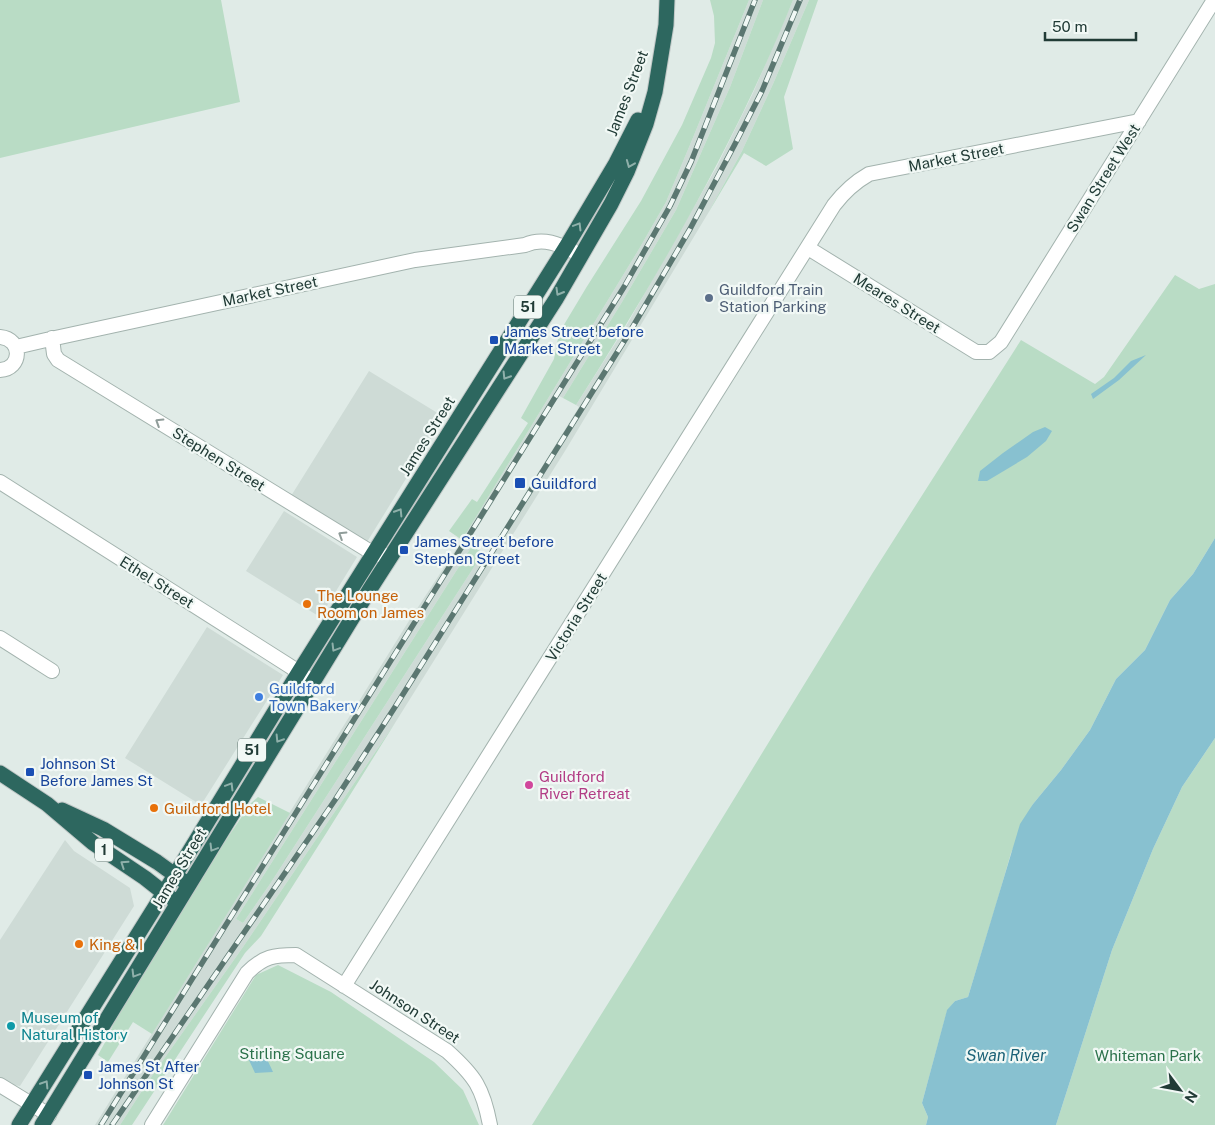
<svg xmlns="http://www.w3.org/2000/svg" width="1215" height="1125" font-family="'Public Sans',sans-serif">
  <style>
    .built { fill: #cedbd6 }
    .green { fill: #b9dcc5 }
    .water { fill: #88c1d0 }
    .lines { fill: none; stroke-linecap: round; stroke-linejoin: round }
    .minor-casing { stroke: #a3b3ae; stroke-width: 16 }
    .highway-casing { stroke: #c1c8c7; stroke-width: 17 }
    .minor { stroke: #fff; stroke-width: 14 }
    .highway { stroke: #2d675f; stroke-width: 15 }
    .rail-casing { stroke: #5b7771; stroke-width: 5.5 }
    .rail { stroke: #f1f8f5; stroke-width: 4; stroke-dasharray: 11; stroke-linecap: butt }
    .oneway { stroke: #8fb0aa }
    .oneway2 { stroke: #909d9a }
    .service-dot { fill: #5c6f8a; stroke: #f1f8f5; stroke-width: 2 }
    .transit-dot { fill: #1a4fb4; stroke: #f1f8f5; stroke-width: 2 }
    .food-dot { fill: #e8710a; stroke: #f1f8f5; stroke-width: 2 }
    .shop-dot { fill: #3f7fe0; stroke: #f1f8f5; stroke-width: 2 }
    .hotel-dot { fill: #d1479c; stroke: #f1f8f5; stroke-width: 2 }
    .culture-dot { fill: #0f9aa8; stroke: #f1f8f5; stroke-width: 2 }
    .labels { text-anchor: middle; dominant-baseline: central; stroke-width: 4.5; stroke-linejoin: round; paint-order: stroke }
    .shield { fill: #f1f8f5; stroke: #5f746f; stroke-width: 1 }
    .shield-label { font-size: 14px; font-weight: bold; fill: #213b36 }
    .street-label { font-size: 15px; fill: #213b36; stroke: #f1f8f5 }
    .service-label { font-size: 15px; fill: #4e5e75; stroke: #f1f8f5; text-anchor: start }
    .transit-label { font-size: 15px; fill: #164399; stroke: #f1f8f5; text-anchor: start }
    .food-label { font-size: 15px; fill: #c56008; stroke: #f1f8f5; text-anchor: start }
    .shop-label { font-size: 15px; fill: #366cbe; stroke: #f1f8f5; text-anchor: start }
    .hotel-label { font-size: 15px; fill: #b23c85; stroke: #f1f8f5; text-anchor: start }
    .culture-label { font-size: 15px; fill: #0d838f; stroke: #f1f8f5; text-anchor: start }
    .park-label { font-size: 15px; fill: #2b724b; stroke: #f1f8f5 }
    .water-label { font-size: 16px; font-style: italic; fill: #1b6277; stroke: #f1f8f5 }
  </style>
  <rect width="100%" height="100%" fill="#e0ebe7"/>
  <path class="built" d="M749,0H763L730,87L676,210L622,302L563,398L559,396L468,543L472,546L236,919L243,923L270,884L483,553L487,555L579,407L576,405L625,328L716,168L753,93L793,0H809L773,84L742,151L707,215L565,451L395,723L243,947L147,1083L120,1125H95L407,624L462,540L639,249L666,202L692,140Z
    M369,371L444,417L367,542L291,496Z
    M284,511L357,557L320,617L246,571Z
    M207,627L283,675L201,805L125,758Z
    M65,840L74,851L130,888L134,906L20,1086L13,1085L0,1077V940Z"/>
  <path class="green" d="M0,0H221L240,102L0,158Z
    M710,0H749L692,140L666,202L639,249L462,540L449,531L472,499L477,502L528,423L521,418L554,359L559,333L586,288L641,201L682,125L711,58L715,43L714,16Z
    M763,0H793C736,142 658,276 576,405L563,398L622,302L676,210L730,87Z
    M809,0H818L784,97L793,149L766,166L744,153L707,215L742,151L773,84Z
    M1175,275L1199,289L1215,284V538L1193,574L1170,600L1145,650L1116,679L1090,730L1061,770L1033,804L1011,853L996,905L968,997L955,1001L947,1011L922,1103L928,1117L926,1125H532L634,962L872,574L1021,340L1095,384L1104,377Z
    M472,546L483,553L270,884L243,923L236,919Z
    M395,723L327,832L261,936L245,953L132,1125H120L147,1083L243,947Z
    M1215,738V1125H1056L1112,950L1153,849L1182,787Z
    M258,797L290,813L152,1034L133,1022L108,1062L98,1055L108,1037L115,1020L224,843L251,803Z
    M278,965L331,992L434,1062L463,1090L479,1125H163L256,975Z"/>
  <path class="water" d="M1146,355L1119,380L1093,399L1091,394L1114,378L1131,361Z
    M1045,427L1052,431L1046,441L1027,457L987,481H978L980,471L1003,453L1033,432Z
    M1215,538V738L1182,787L1153,849L1112,950L1056,1125H926L928,1117L922,1103L947,1010L955,1001L968,997L1020,824L1033,804L1061,770L1090,730L1116,679L1145,650L1170,600L1193,574Z
    M266,1057L273,1072L255,1073L248,1058Z"/>
  <g class="lines">
    <g class="minor-casing">
      <path id="minor" d="M808,248L976,352H989L1001,342L1214,0
        M0,337C23,339 22,369 0,370
        M52,338L54,354L58,360L374,554L381,555H385
        M16,347L46,340L415,260L525,245C545,236 562,246 581,255
        M0,482L288,665L314,682
        M0,638L52,671
        M344,986L834,205C844,192 855,182 869,174L1139,121
        M0,1085L49,1115
        M152,1125L247,973C264,956 274,955 296,955L447,1051C475,1076 483,1088 490,1125"/>
    </g>
    <g class="highway-casing">
      <path id="highway" d="M0,773L47,804L93,843L145,878L164,893L171,898
        M62,810L103,829L157,862L182,880
        M19,1125L175,875L299,672L566,247L616,163L638,120
        M42,1125L370,589L556,299L611,204L627,172L646,124L655,92L666,25L667,0"/>
    </g>
    <use href="#minor" class="minor"/>
    <use href="#highway" class="highway"/>
    <g class="rail-casing">
      <path id="rail" d="M101,1125L624,287L670,206L691,162L755,0
        M112,1125L335,800L395,707L628,335L690,229L735,144L762,91L800,0"/>
    </g>
    <use href="#rail" class="rail"/>
  </g>
  <defs><path id="oneway-chevron" d="M-2-3.5L2.5 0L-2 3.5" fill="none" stroke-width="1.6" stroke-linecap="round" stroke-linejoin="round" transform="scale(1.25)"/></defs>
  <g class="oneway">
    <use href="#oneway-chevron" transform="translate(630 164) rotate(112)"/>
    <use href="#oneway-chevron" transform="translate(578 226) rotate(-59)"/>
    <use href="#oneway-chevron" transform="translate(559 292) rotate(120)"/>
    <use href="#oneway-chevron" transform="translate(506 376) rotate(122)"/>
    <use href="#oneway-chevron" transform="translate(399 512) rotate(-58)"/>
    <use href="#oneway-chevron" transform="translate(335 648) rotate(121)"/>
    <use href="#oneway-chevron" transform="translate(279 739) rotate(122)"/>
    <use href="#oneway-chevron" transform="translate(230 786) rotate(-59)"/>
    <use href="#oneway-chevron" transform="translate(213 848) rotate(121)"/>
    <use href="#oneway-chevron" transform="translate(124 864) rotate(-146)"/>
    <use href="#oneway-chevron" transform="translate(135 974) rotate(121)"/>
    <use href="#oneway-chevron" transform="translate(45 1084) rotate(-58)"/>
  </g>
  <g class="oneway2">
    <use href="#oneway-chevron" transform="translate(159 422) rotate(-148)"/>
    <use href="#oneway-chevron" transform="translate(342 535) rotate(-148)"/>
  </g>
  <circle class="service-dot" cx="709" cy="298" r="5"/>
  <g class="transit-dot">
    <rect x="489" y="335" width="10" height="10" rx="2.5"/>
    <rect x="514" y="477" width="12" height="12" rx="2.5"/>
    <rect x="399" y="545" width="10" height="10" rx="2.5"/>
    <rect x="25" y="767" width="10" height="10" rx="2.5"/>
    <rect x="83" y="1070" width="10" height="10" rx="2.5"/>
  </g>
  <g class="food-dot">
    <circle cx="307" cy="604" r="5"/>
    <circle cx="154" cy="808" r="5"/>
    <circle cx="79" cy="944" r="5"/>
  </g>
  <circle class="shop-dot" cx="259" cy="697" r="5"/>
  <circle class="hotel-dot" cx="529" cy="785" r="5"/>
  <circle class="culture-dot" cx="11" cy="1026" r="5"/>
  <g class="labels">
    <g class="shield">
      <rect x="514" y="295.5" width="28" height="23" rx="4"/>
      <rect x="238" y="738.5" width="28" height="23" rx="4"/>
      <rect x="95" y="838.5" width="18" height="23" rx="4"/>
    </g>
    <g class="shield-label">
      <text x="528" y="307">51</text>
      <text x="252" y="750">51</text>
      <text x="104" y="850">1</text>
    </g>
    <g class="street-label">
      <text transform="translate(627 93) rotate(-69)">James Street</text>
      <text transform="translate(956 157) rotate(-11)">Market Street</text>
      <text transform="translate(1103 178) rotate(-58)">Swan Street West</text>
      <text transform="translate(270 291) rotate(-12)">Market Street</text>
      <text transform="translate(897 303) rotate(32)">Meares Street</text>
      <text transform="translate(427 436) rotate(-58)">James Street</text>
      <text transform="translate(219 459) rotate(32)">Stephen Street</text>
      <text transform="translate(157 582) rotate(32)">Ethel Street</text>
      <text transform="translate(576 617) rotate(-58)">Victoria Street</text>
      <text transform="translate(179 868) rotate(-59)">James Street</text>
      <text transform="translate(415 1011) rotate(33)">Johnson Street</text>
    </g>
    <g class="service-label">
      <text x="719" y="289">Guildford Train<tspan x="719" dy="17">Station Parking</tspan></text>
    </g>
    <g class="transit-label">
      <text x="504" y="331">James Street before<tspan x="504" dy="17">Market Street</tspan></text>
      <text x="531" y="483">Guildford</text>
      <text x="414" y="541">James Street before<tspan x="414" dy="17">Stephen Street</tspan></text>
      <text x="40" y="763">Johnson St<tspan x="40" dy="17">Before James St</tspan></text>
      <text x="98" y="1066">James St After<tspan x="98" dy="17">Johnson St</tspan></text>
    </g>
    <g class="food-label">
      <text x="317" y="595">The Lounge<tspan x="317" dy="17">Room on James</tspan></text>
      <text x="164" y="808">Guildford Hotel</text>
      <text x="89" y="944">King &amp; I</text>
    </g>
    <g class="shop-label">
      <text x="269" y="688">Guildford<tspan x="269" dy="17">Town Bakery</tspan></text>
    </g>
    <g class="hotel-label">
      <text x="539" y="776">Guildford<tspan x="539" dy="17">River Retreat</tspan></text>
    </g>
    <g class="culture-label">
      <text x="21" y="1017">Museum of<tspan x="21" dy="17">Natural History</tspan></text>
    </g>
    <g class="park-label">
      <text x="292" y="1053">Stirling Square</text>
      <text x="1148" y="1055">Whiteman Park</text>
    </g>
    <g class="water-label">
      <text x="1006" y="1055">Swan River</text>
    </g>
  </g>
  <g transform="translate(1180 1090) rotate(122)" stroke="#f1f8f5" stroke-width="4" paint-order="stroke">
  <path d="M0-4L9 19L0 12L-9 19Z" fill="#213b36"/>
  <text y="-8" font-size="14" font-weight="bold" text-anchor="middle" fill="#213b36">N</text>
  </g>
  <path d="M1045 32v8h91v-8" fill="none" stroke="#213b36" stroke-width="2.5"/>
  <text x="1052" y="32" font-size="15" fill="#213b36" stroke="#f1f8f5" stroke-width="4" paint-order="stroke">50 m</text>
</svg>
